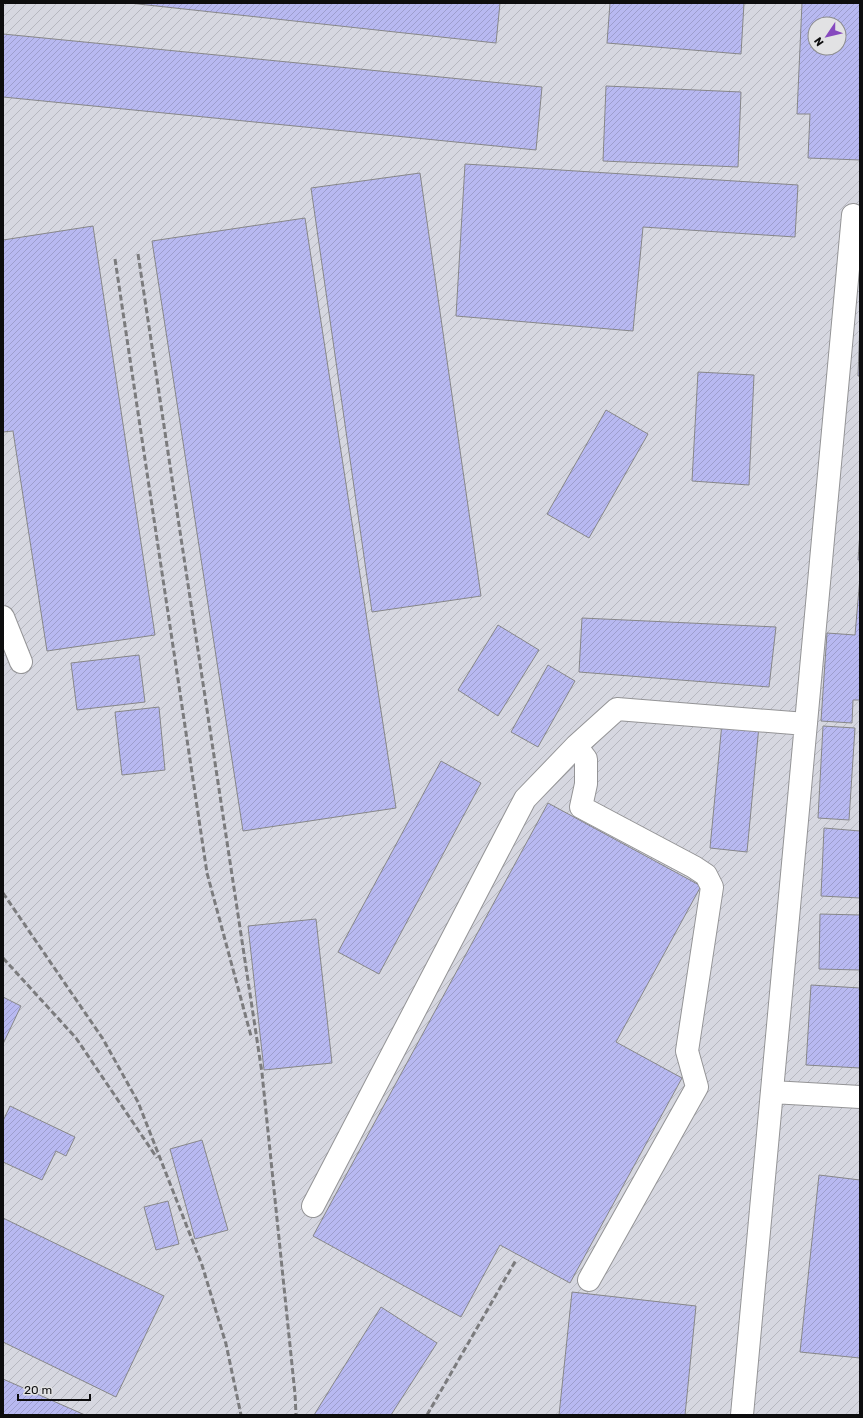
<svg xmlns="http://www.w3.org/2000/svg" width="863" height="1418" font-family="Rubik,sans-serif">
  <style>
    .industrial { fill: url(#industrial-furrows); fill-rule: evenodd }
    .building { fill: url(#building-hatch); stroke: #878789; fill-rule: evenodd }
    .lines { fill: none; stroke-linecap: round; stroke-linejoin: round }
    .minor-casing { stroke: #949496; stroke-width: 24 }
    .minor { stroke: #fff; stroke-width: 22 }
    .rail { stroke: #7b7b7d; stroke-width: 3; stroke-dasharray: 6 3; stroke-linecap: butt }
  </style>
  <defs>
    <pattern id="industrial-furrows" width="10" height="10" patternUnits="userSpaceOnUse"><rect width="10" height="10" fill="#d6d7e0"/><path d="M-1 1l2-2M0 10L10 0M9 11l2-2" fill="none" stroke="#b6b7bf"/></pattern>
    <pattern id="building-hatch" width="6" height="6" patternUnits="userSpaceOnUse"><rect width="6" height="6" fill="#b8b9f1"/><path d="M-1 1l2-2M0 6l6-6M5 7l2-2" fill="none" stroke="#9d9ecd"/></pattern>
  </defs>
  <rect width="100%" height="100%" fill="#e2e2e4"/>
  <path class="industrial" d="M3,3H860V1415H3ZM815,24H839V48H815Z"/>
  <path class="building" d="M129,3H500L496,43Z
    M610,3H744L741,54L607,43Z
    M802,3H860V160L808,158L810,114H797ZM815,24H839V48H815Z
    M3,34L542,87L536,150L3,97Z
    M606,86L741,92L738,167L603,161Z
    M465,164L798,185L795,237L643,227L633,331L456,316Z
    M420,173L481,596L372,612L311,188Z
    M305,218L396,808L243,831L152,241Z
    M93,226L155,635L47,651L13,431L3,432V240Z
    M860,320V376H858Z
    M698,372L754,375L749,485L692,481Z
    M606,410L648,434L589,538L547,514Z
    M860,532V560H858Z
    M860,577V700H853L852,723L821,721L827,633L855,635Z
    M582,618L776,627L769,687L579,672Z
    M498,625L539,650L498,716L458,690Z
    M139,655L145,702L77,710L71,663Z
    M548,665L575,681L538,747L511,732Z
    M159,707L165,770L122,775L115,712Z
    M722,723L759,726L747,852L710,848Z
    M823,726L855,728L849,820L818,818Z
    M441,761L481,783L379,974L338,952Z
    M548,803L701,886L616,1042L682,1078L570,1283L500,1245L461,1317L313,1236Z
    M824,828L860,831V898L821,896Z
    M820,914L860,915V970L819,969Z
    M316,919L332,1063L264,1070L248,926Z
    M811,985L860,988V1068L806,1065Z
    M3,997L21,1006L3,1044Z
    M10,1106L75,1137L66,1156L56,1151L42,1180L3,1162V1121Z
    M202,1140L228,1230L195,1239L170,1149Z
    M819,1175L860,1180V1358L800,1352Z
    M168,1201L179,1244L156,1250L144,1207Z
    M3,1218L164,1296L116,1397L3,1342Z
    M572,1292L696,1306L685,1415H559Z
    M381,1307L437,1343L391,1415H314Z
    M3,1379L85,1415H3Z"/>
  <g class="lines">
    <g class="minor-casing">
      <path id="minor" d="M3,617L21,662
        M576,746L586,759V784L581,807L694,867L706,875L712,887L687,1051L697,1087L589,1280
        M772,1092L860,1097
        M313,1206L525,799L576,746L617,709L806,724
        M742,1415L853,215"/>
    </g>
    <use href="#minor" class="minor"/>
    <path class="rail" d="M138,254L262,1073L295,1394L296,1415
      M115,259L207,873L251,1036
      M3,893L103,1039L138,1102L202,1265L226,1344L241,1415
      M3,958L76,1038L157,1158
      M427,1415L516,1260"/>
  </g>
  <rect width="863" height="1418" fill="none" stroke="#0d0d0e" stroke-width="8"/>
  <g transform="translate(827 36) rotate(235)"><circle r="19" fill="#e2e2e4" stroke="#8d8d8e"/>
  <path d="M0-3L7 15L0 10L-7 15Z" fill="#8649bf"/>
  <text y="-6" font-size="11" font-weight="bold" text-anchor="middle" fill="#0d0d0e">N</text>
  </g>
  <path d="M18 1394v6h72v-6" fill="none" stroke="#0d0d0e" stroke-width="2"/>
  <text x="24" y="1394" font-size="12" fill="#0d0d0e" stroke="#e2e2e4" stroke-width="3" paint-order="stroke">20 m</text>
</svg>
